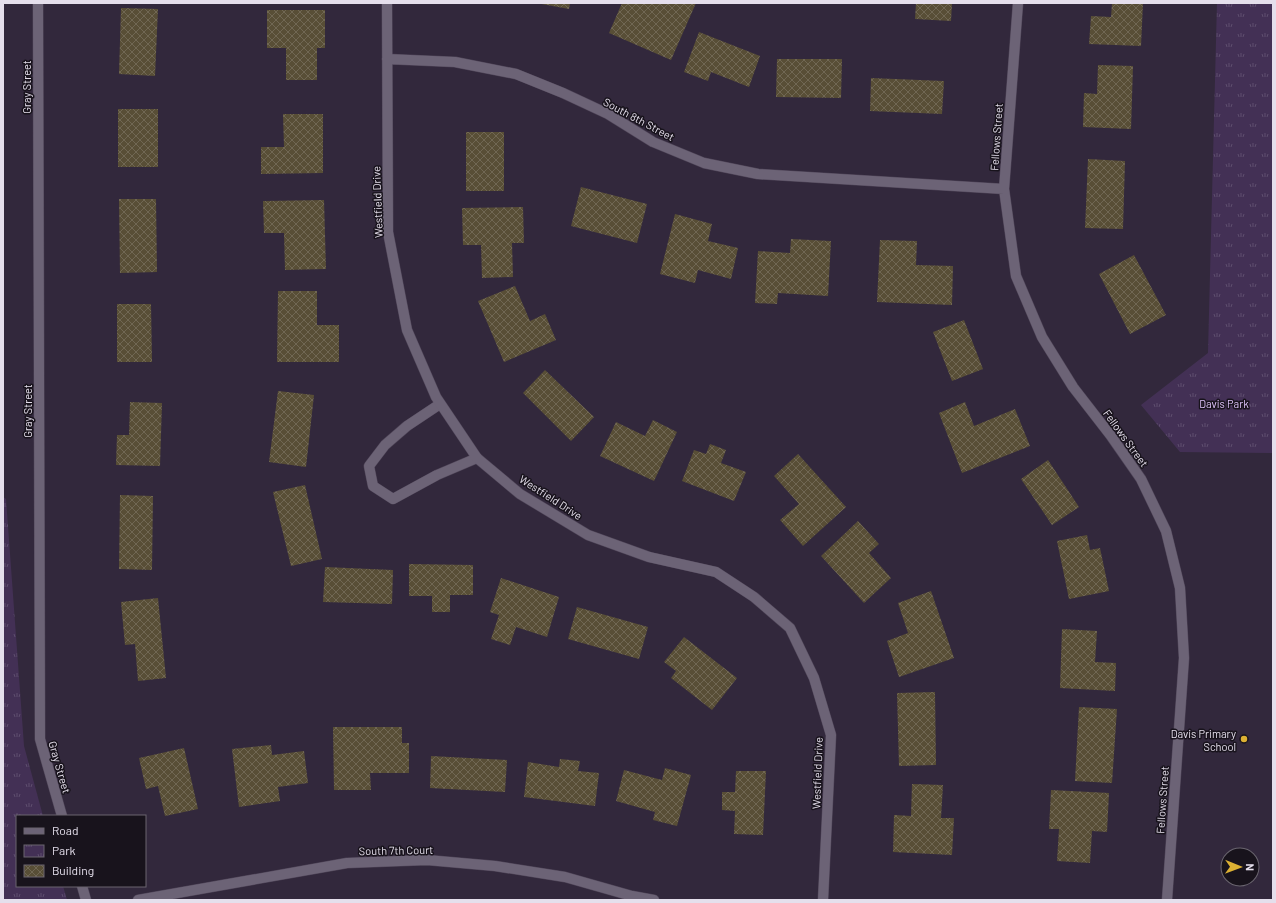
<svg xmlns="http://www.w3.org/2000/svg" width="1276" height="903" font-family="Barlow,sans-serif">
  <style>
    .park { fill: url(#park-tufts) }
    .building { fill: url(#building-cross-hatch) }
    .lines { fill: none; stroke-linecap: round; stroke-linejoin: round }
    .lane-casing { stroke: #4f4558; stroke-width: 11 }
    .street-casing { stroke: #4f4558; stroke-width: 11 }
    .lane { stroke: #6c6376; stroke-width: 10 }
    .street { stroke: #6c6376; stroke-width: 10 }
    .poi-dot { fill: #ddb133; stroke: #18131c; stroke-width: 1.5 }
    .labels { text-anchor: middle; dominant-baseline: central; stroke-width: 3; stroke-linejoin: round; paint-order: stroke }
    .street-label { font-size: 11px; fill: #e5dfec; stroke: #18131c }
    .park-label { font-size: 11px; fill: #dec2fa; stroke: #18131c }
    .poi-label { font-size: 11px; fill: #e5dfec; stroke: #18131c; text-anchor: end }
  </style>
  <defs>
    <pattern id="park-tufts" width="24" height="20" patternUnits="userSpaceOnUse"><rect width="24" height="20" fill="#433055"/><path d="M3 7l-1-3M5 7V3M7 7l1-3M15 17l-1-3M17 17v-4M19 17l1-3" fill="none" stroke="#5e4e6e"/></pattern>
    <pattern id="building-cross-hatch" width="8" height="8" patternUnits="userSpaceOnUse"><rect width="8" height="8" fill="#584e36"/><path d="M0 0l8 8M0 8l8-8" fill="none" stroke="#706753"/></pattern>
  </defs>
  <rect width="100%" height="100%" fill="#32283c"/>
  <path class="park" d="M1217,3H1273V453L1180,452L1141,405L1208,353Z
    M3,497L6,499L24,746L43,816H17V886H63L67,900H3Z"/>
  <path class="building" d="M536,3H570L569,9Z
    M622,3H696L671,60L609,33Z
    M916,3H952L951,21L915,19Z
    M1112,3H1143L1141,46L1089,44L1091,16L1111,17Z
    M121,8L158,9L155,76L119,74Z
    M267,10H325V48H317V80H286V48H267Z
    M699,32L760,56L749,87L711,72L708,81L684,72Z
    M777,59H842L841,98L776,97Z
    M1098,65L1133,66L1131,129L1083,127L1084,93L1097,94Z
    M871,78L944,81L942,114L870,111Z
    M118,109H158V167H118Z
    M283,114H323V173L261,174V147H284Z
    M466,132H504V191H466Z
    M1088,159L1125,161L1123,229L1085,228Z
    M581,187L647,204L637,243L571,226Z
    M119,199H156L157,272L120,273Z
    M324,200L326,269L285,270L284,233H264L263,201Z
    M523,207L524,243H512L513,277L482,278L481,245H463L462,208Z
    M675,214L712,224L708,241L738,248L731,279L698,270L695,283L660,274Z
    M791,239L831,241L828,296L778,293L777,304L755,303L758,251L790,253Z
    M880,240L917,241L916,265L953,266L952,305L877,302Z
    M1134,255L1166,315L1130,334L1099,274Z
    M515,286L530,321L545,314L556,340L504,362L478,301Z
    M278,291H317V325H339V362H277Z
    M117,304H151L152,362H117Z
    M964,320L983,369L952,381L933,332Z
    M545,370L594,417L571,441L523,393Z
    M278,391L314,395L306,467L269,462Z
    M130,402L162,403L160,466L116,465L117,435H129Z
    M965,402L974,426L1015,409L1030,446L962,473L939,413Z
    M653,420L677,432L654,481L600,456L616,422L645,436Z
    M710,444L726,450L721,463L746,472L734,501L682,481L694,450L706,454Z
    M798,454L846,507L803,546L780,520L799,504L774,476Z
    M1048,460L1079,507L1052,525L1021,479Z
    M305,485L322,559L291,566L273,492Z
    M120,495L153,496L152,570L119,569Z
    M858,521L879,544L869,553L891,578L864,603L821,556Z
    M1087,535L1090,550L1100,548L1109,591L1069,599L1057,541Z
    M409,564L473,565V595H450V612H432V596H409Z
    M325,567L393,570L392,604L323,602Z
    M501,578L559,597L547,637L516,627L510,645L491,639L499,615L490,612Z
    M931,591L954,658L899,677L887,641L908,633L898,603Z
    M158,598L166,678L138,681L135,644L125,645L121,602Z
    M577,607L648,627L639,659L568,639Z
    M1062,629L1097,631L1095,662L1116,663L1115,691L1060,688Z
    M684,637L737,678L712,710L671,678L676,671L664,662Z
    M935,692L936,765L899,766L897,693Z
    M1079,707L1117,709L1112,783L1075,781Z
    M333,727H402V743H409V773H370L371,790H334Z
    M271,745L272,755L304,751L308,783L278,787L280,801L239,807L232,749Z
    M184,748L198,809L165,816L158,786L146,789L139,758Z
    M431,756L507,760L505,792L430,788Z
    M560,759L580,761L578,771L599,773L595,806L524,797L528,762L559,767Z
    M665,768L691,775L677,826L653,820L655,812L616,801L624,770L662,780Z
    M736,771H766L763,835L734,834L735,811L722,810V792H735Z
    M912,784L943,785L941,818H954L952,855L893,852L894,815L911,816Z
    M1051,790L1109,793L1107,832L1092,831L1090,863L1057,861L1059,829H1049Z"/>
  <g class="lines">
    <g class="lane-casing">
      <path id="lane" d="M440,404L407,426L385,445L369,466L373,486L393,499L437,475L477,458"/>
    </g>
    <g class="street-casing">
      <path id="street" d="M38,3L40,739L62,816
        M387,3L388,232L407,330L436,397L477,458L520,494L588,535L649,557L716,572L754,597L790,628L814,678L831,735L823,900
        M1018,3L1004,189L1016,276L1042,337L1073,387L1111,436L1141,479L1166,531L1180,588L1184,658L1167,900
        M387,59L455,62L516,74L563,93L608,114L653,142L704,163L758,174L1004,189
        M82,886L86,900
        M138,900L347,863L427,860L495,866L565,877L632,896L654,900"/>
    </g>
    <use href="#lane" class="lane"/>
    <use href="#street" class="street"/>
  </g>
  <circle class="poi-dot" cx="1244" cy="739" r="4"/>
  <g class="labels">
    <g class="street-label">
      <text transform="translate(26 87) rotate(-90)">Gray Street</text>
      <text transform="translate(639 119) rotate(28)">South 8th Street</text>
      <text transform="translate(996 137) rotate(-86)">Fellows Street</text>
      <text transform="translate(377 202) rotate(-92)">Westfield Drive</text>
      <text transform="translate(27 411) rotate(-90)">Gray Street</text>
      <text transform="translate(1126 438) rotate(54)">Fellows Street</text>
      <text transform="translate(551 497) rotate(33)">Westfield Drive</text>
      <text transform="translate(60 767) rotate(74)">Gray Street</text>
      <text transform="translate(817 773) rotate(-88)">Westfield Drive</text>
      <text transform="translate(1162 800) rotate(-86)">Fellows Street</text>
      <text transform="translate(396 850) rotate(-1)">South 7th Court</text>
    </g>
    <g class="park-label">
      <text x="1224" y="403">Davis Park</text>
    </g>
    <g class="poi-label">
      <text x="1236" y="733">Davis Primary<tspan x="1236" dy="13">School</tspan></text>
    </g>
  </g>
  <rect width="1276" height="903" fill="none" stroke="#e5dfec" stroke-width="8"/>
  <rect x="16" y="815" width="130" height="72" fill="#18131c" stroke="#6a656f"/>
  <rect x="24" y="828" width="20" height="6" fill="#6c6376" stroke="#6a656f"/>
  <text x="52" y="835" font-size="12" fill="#e5dfec">Road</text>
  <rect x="24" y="845" width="20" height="12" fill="url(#park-tufts)" stroke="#6a656f"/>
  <text x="52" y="855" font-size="12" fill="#e5dfec">Park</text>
  <rect x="24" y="865" width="20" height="12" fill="url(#building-cross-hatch)" stroke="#6a656f"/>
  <text x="52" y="875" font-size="12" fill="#e5dfec">Building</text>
  <g transform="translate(1240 867) rotate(91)"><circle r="19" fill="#18131c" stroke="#6a656f"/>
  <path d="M0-3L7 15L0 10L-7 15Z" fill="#ddb133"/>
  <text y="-6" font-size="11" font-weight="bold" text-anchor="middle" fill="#e5dfec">N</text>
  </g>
</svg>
